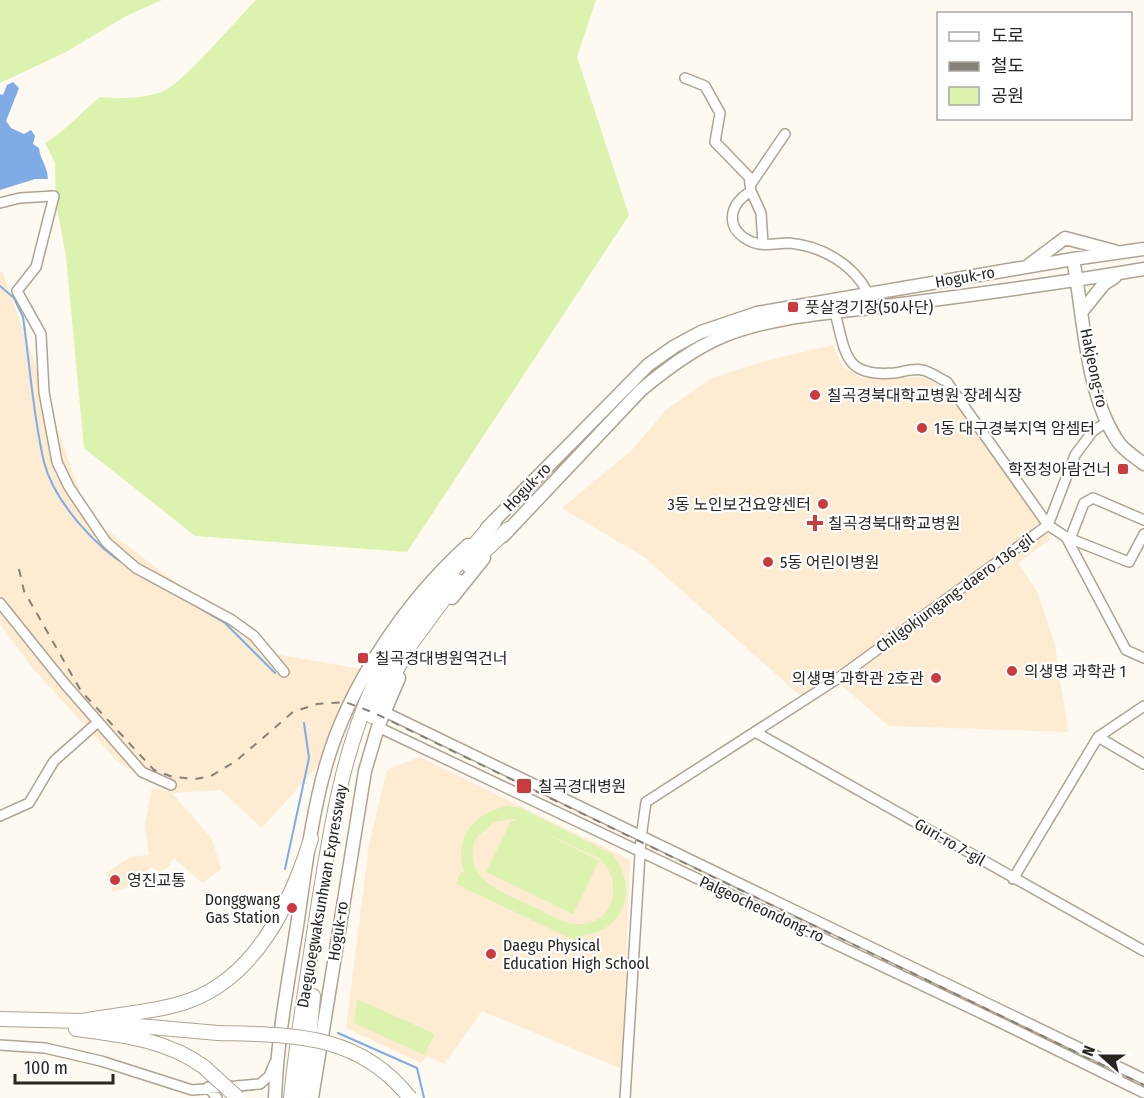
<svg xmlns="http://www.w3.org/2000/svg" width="1144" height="1098" font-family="'Fira Sans Condensed','Noto Sans KR',sans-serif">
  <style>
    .built { fill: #fdecd2 }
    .green { fill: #dbf3ae; fill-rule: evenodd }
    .water { fill: #7fabe7 }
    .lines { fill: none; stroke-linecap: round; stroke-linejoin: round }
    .stream { stroke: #7fabe7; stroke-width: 2 }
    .minor-casing { stroke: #afa391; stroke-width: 12 }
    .major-casing { stroke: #afa391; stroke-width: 15 }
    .highway-casing { stroke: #afa391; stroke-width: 16 }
    .minor { stroke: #fff; stroke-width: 9 }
    .major { stroke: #fff; stroke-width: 12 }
    .highway { stroke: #fff; stroke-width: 14 }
    .rail { stroke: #858179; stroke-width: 2; stroke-dasharray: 8 8; stroke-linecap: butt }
    .highway-bridge-casing { stroke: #afa391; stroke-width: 16; stroke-linecap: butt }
    .highway-bridge { stroke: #fff; stroke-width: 14 }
    .poi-dot { fill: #ca3a3e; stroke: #fff; stroke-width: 2 }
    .labels { text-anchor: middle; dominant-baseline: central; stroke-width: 4.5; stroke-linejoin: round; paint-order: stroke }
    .street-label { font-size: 16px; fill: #2a261f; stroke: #fff }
    .poi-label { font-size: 16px; fill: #2a261f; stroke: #fff; text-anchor: start }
  </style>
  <rect width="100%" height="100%" fill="#fef9f1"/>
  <path class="built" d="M0,272L3,273L88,516L269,653L367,670L322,761L262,828L221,790L172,793L212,839L221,869L202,883L174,858L167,868L160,872L151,867L132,886L113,892L106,873L130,857L149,855L145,826L152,788L170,792L120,764L30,665L0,624Z
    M833,345L842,366L862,378L923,377L948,390L1051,539L1018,563L1037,591L1055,645L1068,732L889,726L841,685L836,683L804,699L644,557L562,508L631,451L666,410L712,378L766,361Z
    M420,757L630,860L622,1069L482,1011L444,1064L427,1056L421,1063L346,1028L369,845L387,770Z"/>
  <path class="green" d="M0,0H162L128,15L64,53L0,83Z
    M256,0H596L577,57L629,215L407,552L195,536L84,448L66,256L56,203L55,163L45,143C66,131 81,112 100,97C120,99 144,99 164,91C183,83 237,19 256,0Z
    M508,806L521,808L612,854C638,885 627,930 584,935L580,943L456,884L461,872L465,873C452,839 474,812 508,806ZM513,819L518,821H511L486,872L573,914L599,861L541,831L599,858C624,880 616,924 579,924C564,925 549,914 536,908C507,894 459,880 476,838L494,822Z
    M357,999L435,1034L424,1055L354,1023Z"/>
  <path class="water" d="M13,82L19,88L6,121L11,128L24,134L31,130L35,136L33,144L39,148C40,160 47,164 48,179H35L0,190V94L3,95L7,85Z"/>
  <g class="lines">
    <path class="stream" d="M0,286L14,298L23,317C30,365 33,416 44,462C54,501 95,547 129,567
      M170,591L225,623L275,673
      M285,869L309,758L304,723
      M338,1033L417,1068L424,1098"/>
    <g class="minor-casing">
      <path id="minor" d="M685,78L705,86L720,113L715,142L749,177L751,191L761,213L763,244
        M751,184L785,134
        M751,191C727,206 725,230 752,242C764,247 777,243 789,243C822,246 853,264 868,293
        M0,203L20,198L54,196L36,267L17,291L41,334L44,392L57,462L69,487L106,542L136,568L232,620L254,636L284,672
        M835,313C846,354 844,377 894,373C902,372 914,368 922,370C930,371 940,379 947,382L1048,525L1066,537L1129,562L1144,534
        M1066,537L1126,650L1144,658
        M1070,539L1084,503L1093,498L1144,520
        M0,603L65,684L142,772L171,785
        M385,712L1144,1079
        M378,727L993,1019L1144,1093
        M757,733L1144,951
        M1098,737L1144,706
        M0,816L29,803L54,761L98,722
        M1013,879L1098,737L1144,764
        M0,1045L45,1048L101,1061L192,1090L260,1084L269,1076L274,1064
        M208,1087L217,1098
        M625,1098L641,838L646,802L837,679L1048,525L1075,455L1093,431L1107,422"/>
    </g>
    <g class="major-casing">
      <path id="major" d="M1073,259C1084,315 1085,395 1119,443C1125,451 1136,458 1144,464
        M1029,265L1065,238L1114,251
        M1083,310L1104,284L1115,277
        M487,528L648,365L675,346L701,332L757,313L1073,259L1144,249
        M503,536L641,390C665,370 691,350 721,337C771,316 832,313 886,306C972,295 1058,284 1144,269
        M452,598L484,558
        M275,1098C277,1040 288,983 297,926C305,873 311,817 326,765C349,685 406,601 468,545
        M312,1098L365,771L378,727L399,678"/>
    </g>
    <g class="highway-casing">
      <path id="highway" d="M469,566L508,529
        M372,716L410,645L457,581
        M0,1019L82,1021L218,1033
        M82,1021C112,1015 164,1011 191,1000C257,975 291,903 311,839
        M76,1029C121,1035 166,1039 204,1067
        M291,1098C297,1036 308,975 317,914C331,827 344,735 388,657C416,608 458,565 494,522
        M304,1098L313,996"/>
    </g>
    <use href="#minor" class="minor"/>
    <use href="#major" class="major"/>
    <use href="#highway" class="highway"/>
    <path class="rail" d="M19,569L24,591L81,691L154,770L173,777L195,779L211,776L236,761L293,712L317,704L345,702L372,712L1144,1085"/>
    <g class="highway-bridge-casing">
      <path id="highway-bridge" d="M218,1033C294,1035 359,1033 410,1098
        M204,1067L238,1098"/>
    </g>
    <use href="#highway-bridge" class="highway-bridge"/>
  </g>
  <g class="poi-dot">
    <rect x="787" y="301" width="12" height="12" rx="3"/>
    <circle cx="815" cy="395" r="6"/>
    <circle cx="922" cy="428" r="6"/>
    <rect x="1117" y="463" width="12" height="12" rx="3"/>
    <circle cx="823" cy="504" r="6"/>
    <path d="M812 514h6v6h6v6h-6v6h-6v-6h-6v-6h6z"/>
    <circle cx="768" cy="562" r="6"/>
    <rect x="357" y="652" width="12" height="12" rx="3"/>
    <circle cx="1012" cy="671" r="6"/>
    <circle cx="936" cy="678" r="6"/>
    <rect x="516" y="778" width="16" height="16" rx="3"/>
    <circle cx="115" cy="880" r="6"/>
    <circle cx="292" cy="908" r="6"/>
    <circle cx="491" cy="954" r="6"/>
  </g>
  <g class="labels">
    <g class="street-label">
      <text transform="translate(965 277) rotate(-10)">Hoguk-ro</text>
      <text transform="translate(1094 368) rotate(78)">Hakjeong-ro</text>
      <text transform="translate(527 487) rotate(-46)">Hoguk-ro</text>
      <text transform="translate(955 593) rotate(-36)">Chilgokjungang-daero 136-gil</text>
      <text transform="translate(950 842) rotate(30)">Guri-ro 7-gil</text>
      <text transform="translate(322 896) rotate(-80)">Daeguoegwaksunhwan Expressway</text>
      <text transform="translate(762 909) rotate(25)">Palgeocheondong-ro</text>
      <text transform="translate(338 931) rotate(-81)">Hoguk-ro</text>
    </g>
    <g class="poi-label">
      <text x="805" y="307">풋살경기장(50사단)</text>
      <text x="827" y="395">칠곡경북대학교병원 장례식장</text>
      <text x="934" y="428">1동 대구경북지역 암셈터</text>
      <text x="1111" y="469" text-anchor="end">학정청아람건너</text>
      <text x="811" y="504" text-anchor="end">3동 노인보건요양센터</text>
      <text x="828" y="523">칠곡경북대학교병원</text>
      <text x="780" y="562">5동 어린이병원</text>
      <text x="375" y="658">칠곡경대병원역건너</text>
      <text x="1024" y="671">의생명 과학관 1</text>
      <text x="924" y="678" text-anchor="end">의생명 과학관 2호관</text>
      <text x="538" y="786">칠곡경대병원</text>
      <text x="127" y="880">영진교통</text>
      <text x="280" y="899" text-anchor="end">Donggwang<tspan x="280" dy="18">Gas Station</tspan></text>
      <text x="503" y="945">Daegu Physical<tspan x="503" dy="18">Education High School</tspan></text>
    </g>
  </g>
  <rect x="937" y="12" width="195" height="108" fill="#ffffff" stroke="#aaa8a5" stroke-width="1.5"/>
  <rect x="949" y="32" width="30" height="9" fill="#ffffff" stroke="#aaa8a5" stroke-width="1.5"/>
  <text x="991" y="42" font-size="18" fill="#2a261f">도로</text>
  <rect x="949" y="62" width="30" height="9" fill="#858179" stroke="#aaa8a5" stroke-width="1.5"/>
  <text x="991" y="72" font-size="18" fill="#2a261f">철도</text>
  <rect x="949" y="87" width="30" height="18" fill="#dbf3ae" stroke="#aaa8a5" stroke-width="1.5"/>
  <text x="991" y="102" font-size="18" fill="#2a261f">공원</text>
  <g transform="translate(1102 1056) rotate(291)" stroke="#ffffff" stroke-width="4.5" paint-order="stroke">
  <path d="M0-4.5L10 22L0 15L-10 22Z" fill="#2a261f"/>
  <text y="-9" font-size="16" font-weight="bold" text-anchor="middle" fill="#2a261f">N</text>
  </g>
  <path d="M15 1074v9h98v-9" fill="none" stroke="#2a261f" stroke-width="3"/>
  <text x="24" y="1074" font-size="18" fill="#2a261f" stroke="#ffffff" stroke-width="4.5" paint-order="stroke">100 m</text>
</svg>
